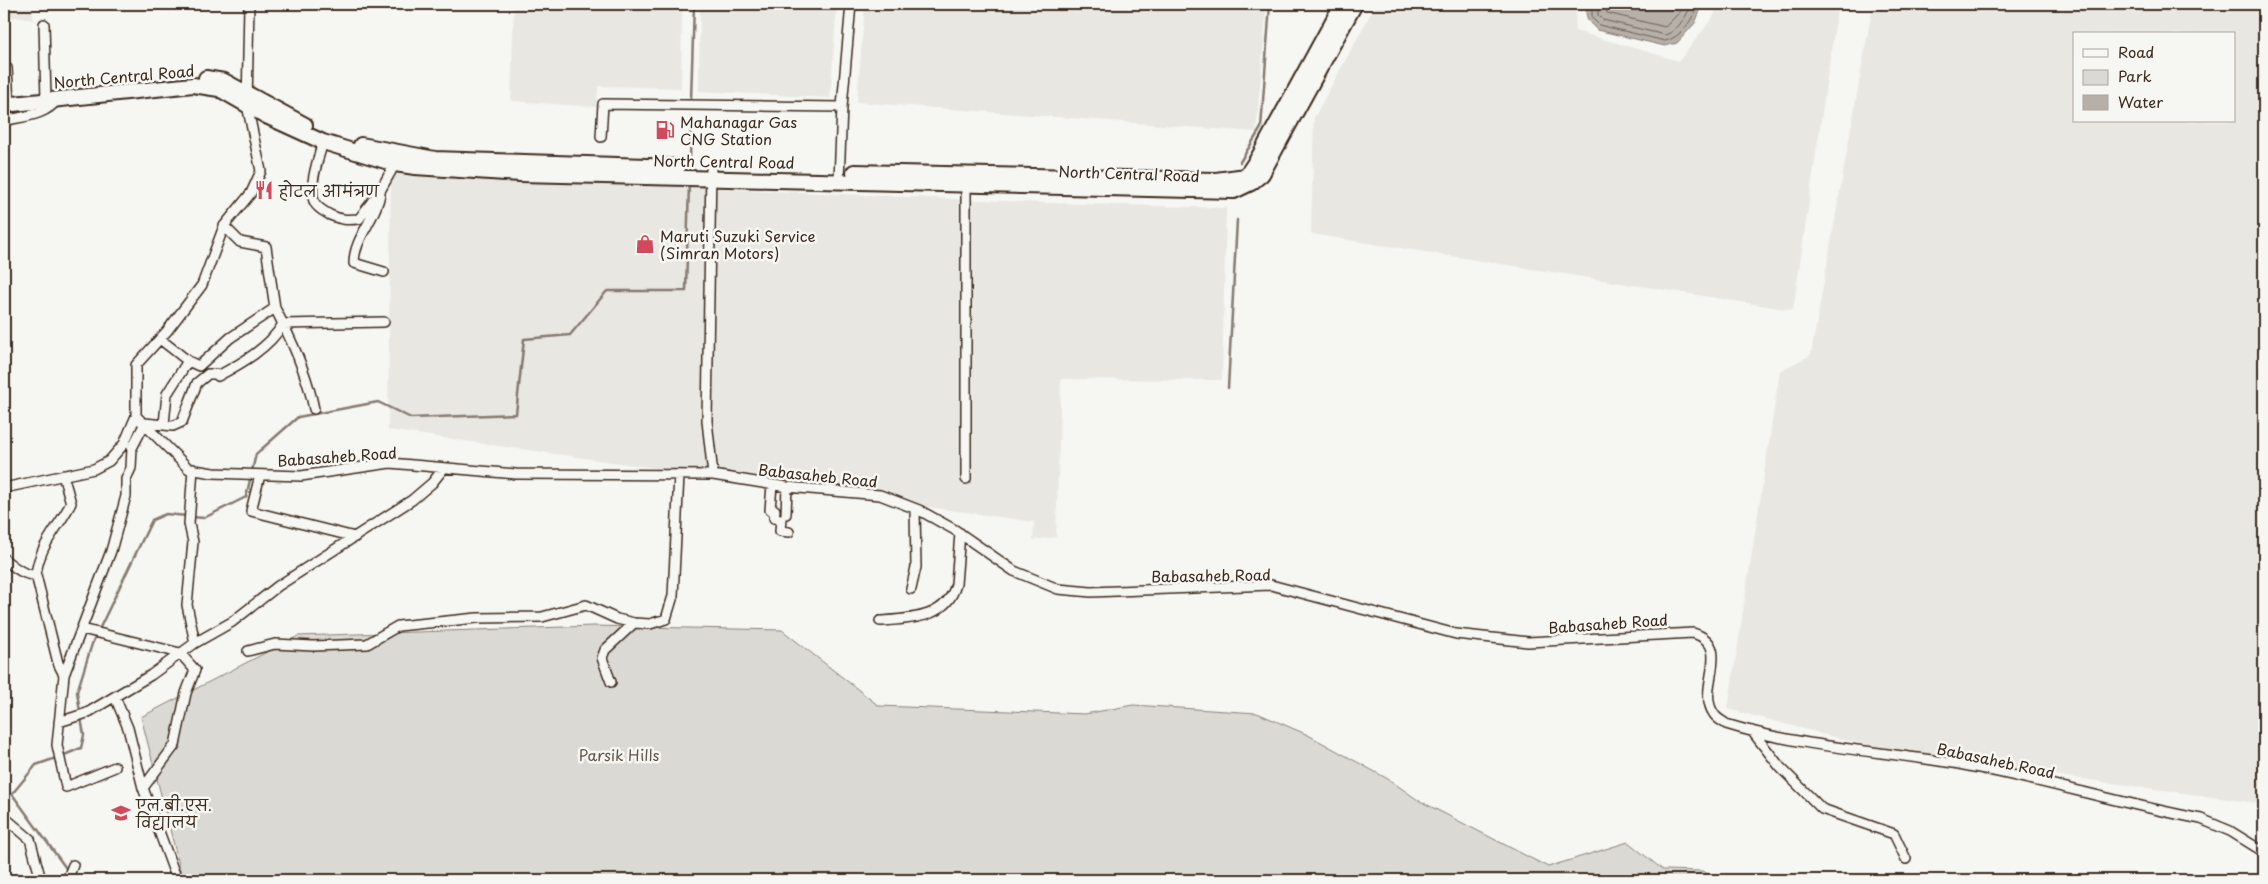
<svg xmlns="http://www.w3.org/2000/svg" width="2268" height="884" font-family="'Playpen Sans','Playpen Sans Deva',sans-serif">
  <style>
    .built { fill: #e8e7e2; fill-rule: evenodd }
    .green { fill: #dad9d3; stroke: #8a8278 }
    .water { fill: #b6b0a9; stroke: #857a71 }
    .lines { fill: none; stroke-linecap: round; stroke-linejoin: round }
    .shore { stroke: #6c6056; stroke-width: 1 }
    .stream { stroke: #857a71; stroke-width: 2.5 }
    .street-casing { stroke: #3b2a1e; stroke-width: 12 }
    .secondary-casing { stroke: #3b2a1e; stroke-width: 18 }
    .street { stroke: #f6f6f2; stroke-width: 9 }
    .secondary { stroke: #f6f6f2; stroke-width: 14 }
    .labels { text-anchor: middle; dominant-baseline: central; stroke-width: 5; stroke-linejoin: round; paint-order: stroke }
    .street-label { font-size: 15px; fill: #3b2a1e; stroke: #f6f6f2 }
    .poi-label { font-size: 15px; fill: #3b2a1e; stroke: #f6f6f2; text-anchor: start }
    .park-label { font-size: 15px; fill: #63564b; stroke: #f6f6f2 }
  </style>
  <rect width="100%" height="100%" fill="#f6f6f2"/>
  <filter id="ink" filterUnits="userSpaceOnUse"><feTurbulence type="fractalNoise" baseFrequency=".02" numOctaves="2"/><feDisplacementMap in="SourceGraphic" scale="10" xChannelSelector="R" yChannelSelector="G"/><feConvolveMatrix kernelMatrix="1 2 1 2 8 2 1 2 1" color-interpolation-filters="sRGB"/></filter>
  <g filter="url(#ink)">
    <path class="built" d="M4,4H33V20L4,15Z
      M514,4H682L681,88L598,86L597,107L511,101Z
      M700,4H837L830,98L699,91Z
      M865,4H1267L1256,132L857,102Z
      M1376,4H1576L1575,31L1679,61L1714,16L1718,4H1838L1793,310L1311,234L1314,118Z
      M1873,4H2264V804L1981,765L1853,742L1728,709L1780,371L1811,355ZM2074,34H2234V121H2074Z
      M391,174L1046,203L1226,208L1222,380L1061,379L1056,537L1033,540L1034,522L388,430Z"/>
    <path class="green" d="M594,626L782,630L879,706L1085,714L1133,705L1257,713L1308,735L1388,779L1418,800L1548,867L1628,842L1663,870L1702,871L1721,880H183L141,717L298,636Z"/>
    <path class="water" d="M1587,4H1703L1695,23L1677,43L1665,46L1597,30L1588,21L1586,13Z"/>
    <g class="lines">
      <path class="shore" d="M1592,4V18L1599,25L1665,41C1682,37 1693,19 1698,4
        M1598,4V15L1603,20L1665,35C1677,32 1688,15 1691,4
        M1605,4L1607,13L1665,27L1680,12L1684,4"/>
      <path class="stream" d="M691,100L694,4
        M690,160L691,117
        M1240,162L1261,128L1270,4
        M1228,388L1237,220
        M252,471L256,454L298,417L378,402L411,418L516,414L524,339L570,335L607,291H686L689,183
        M192,517L204,518L246,497L251,476
        M80,712L77,692L92,644L152,520L166,514L187,516
        M62,756L81,748L84,735L81,718
        M56,758L36,765L12,794L68,871"/>
      <g class="street-casing">
        <path id="street" d="M44,24L46,100
          M4,69L7,68L9,104
          M4,121C24,116 45,116 58,99
          M601,137L603,104L842,107
          M323,142C319,156 307,190 315,203C317,208 325,212 330,215C341,220 347,220 359,219L380,191L395,164
          M711,168L707,421L713,475
          M839,180L842,107L851,4
          M966,181V479
          M380,194C376,219 354,238 354,263L384,272
          M160,339L188,361
          M314,409C308,379 297,352 283,324L384,322
          M136,416L189,469L213,473L301,476L390,463L516,474L713,475L787,487L880,495L919,510L955,530L1014,571L1058,589L1091,592L1271,585L1456,634L1528,642L1693,633C1735,646 1695,688 1714,714C1716,718 1722,721 1726,724C1803,748 1885,751 1964,765C2044,780 2122,804 2201,819L2230,831L2264,852
          M164,424L167,394L188,361L199,366L230,338L275,308
          M193,469L189,524L193,542L187,605L195,643
          M260,475L251,511L355,537
          M772,485L770,510H775L774,518L781,519L780,531L789,532
          M4,488L94,469L109,461L124,444L136,416V365L167,331L202,285L224,226L251,193L261,171L247,105L249,4
          M786,514L787,487
          M4,559C13,566 24,576 36,575C39,545 58,529 71,503L63,475
          M36,575L58,663L64,675
          M911,589L916,567L915,509
          M880,621C910,619 947,619 956,584L960,533
          M82,629L180,653L195,670L186,693L175,745L143,788
          M248,651L275,644L313,646L367,644L398,626L477,618L542,617L586,605L617,619L634,623L650,624L666,619L673,596L679,475
          M611,682L602,658L605,650L634,623
          M115,697L128,728L143,788L177,880
          M59,722L87,713L151,675L195,643L232,622L278,586L412,500L432,483L444,468
          M1752,731L1780,767L1822,809L1894,834L1906,859
          M115,767L66,787L57,745L64,675L111,551L126,496V479L131,468L132,448L145,423L173,426L182,422L197,383L208,374H216L218,376C242,363 269,348 283,324L275,308L266,247L240,242L224,226
          M4,817L30,839L41,880
          M67,880L73,865"/>
      </g>
      <g class="secondary-casing">
        <path id="secondary" d="M206,78L224,81L305,125
          M4,105L193,85L219,89L266,116L323,142L395,164L415,167L520,174L1234,191L1251,183L1262,174L1355,4
          M361,145L435,159L678,167
          M854,172L1216,180L1246,176L1258,158L1342,4"/>
      </g>
      <use href="#street" class="street"/>
      <use href="#secondary" class="secondary"/>
    </g>
  </g>
  <defs>
    <g id="fuel-bare" transform="scale(1.5)"><path d="M-5.5-6h7V0h2V4h1.3V-2.5L3-4.5l.8-.8L6-3V5H2.5V1h-1V6h-7ZM-4.2-4.7v3.2H.2V-4.7Z" fill="#d1495b" stroke="#f6f6f2" stroke-width="2.5" paint-order="stroke"/></g>
    <g id="restaurant-bare" transform="scale(1.5)"><path d="M-5-6h1v4h1v-4h1v4h1v-4h1v5L-1.5 .5V6h-2V.5L-5-1ZM5-6V6H3V1.5H1.5Q1.5-4 5-6Z" fill="#d1495b" stroke="#f6f6f2" stroke-width="2.5" paint-order="stroke"/></g>
    <g id="shop-bare" transform="scale(1.5)"><path d="M-5-2.5h2.3a2.7 3.5 0 0 1 5.4 0H5L5.5 6h-11ZM-1.5-2.5h3a1.5 2.3 0 0 0-3 0Z" fill="#d1495b" stroke="#f6f6f2" stroke-width="2.5" paint-order="stroke"/></g>
    <g id="school-bare" transform="scale(1.5)"><path d="M0-5L7-2L0 1L-7-2ZM-4 1L0 2.5L4 1V4Q0 6-4 4Z" fill="#d1495b" stroke="#f6f6f2" stroke-width="2.5" paint-order="stroke"/></g>
  </defs>
  <g fill-rule="evenodd">
    <use href="#fuel-bare" x="665" y="130"/>
    <use href="#restaurant-bare" x="264" y="190"/>
    <use href="#shop-bare" x="645" y="244"/>
    <use href="#school-bare" x="121" y="813"/>
  </g>
  <g class="labels">
    <g class="street-label">
      <text transform="translate(124 76) rotate(-5)">North Central Road</text>
      <text transform="translate(724 161) rotate(1)">North Central Road</text>
      <text transform="translate(1129 173) rotate(2)">North Central Road</text>
      <text transform="translate(337 456) rotate(-4)">Babasaheb Road</text>
      <text transform="translate(818 475) rotate(6)">Babasaheb Road</text>
      <text transform="translate(1211 575) rotate(-1)">Babasaheb Road</text>
      <text transform="translate(1608 623) rotate(-4)">Babasaheb Road</text>
      <text transform="translate(1996 760) rotate(12)">Babasaheb Road</text>
    </g>
    <g class="poi-label">
      <text x="680" y="121">Mahanagar Gas<tspan x="680" dy="17">CNG Station</tspan></text>
      <text x="279" y="190">होटल आमंत्रण</text>
      <text x="660" y="235">Maruti Suzuki Service<tspan x="660" dy="17">(Simran Motors)</tspan></text>
      <text x="136" y="804">एल.बी.एस.<tspan x="136" dy="17">विद्यालय</tspan></text>
    </g>
    <g class="park-label">
      <text x="619" y="754">Parsik Hills</text>
    </g>
  </g>
  <rect width="2268" height="884" fill="none" stroke="#f6f6f2" stroke-width="20"/>
  <rect x="10" y="10" width="2248" height="864" fill="none" stroke="#3b2a1e" stroke-width="2" filter="url(#ink)"/>
  <rect x="2073" y="32" width="162" height="90" fill="#f6f6f2" stroke="#aba49d"/>
  <rect x="2083" y="49" width="25" height="8" fill="#f6f6f2" stroke="#aba49d"/>
  <text x="2118" y="58" font-size="15" fill="#3b2a1e">Road</text>
  <rect x="2083" y="70" width="25" height="15" fill="#dad9d3" stroke="#aba49d"/>
  <text x="2118" y="82" font-size="15" fill="#3b2a1e">Park</text>
  <rect x="2083" y="95" width="25" height="15" fill="#b6b0a9" stroke="#aba49d"/>
  <text x="2118" y="108" font-size="15" fill="#3b2a1e">Water</text>
</svg>
